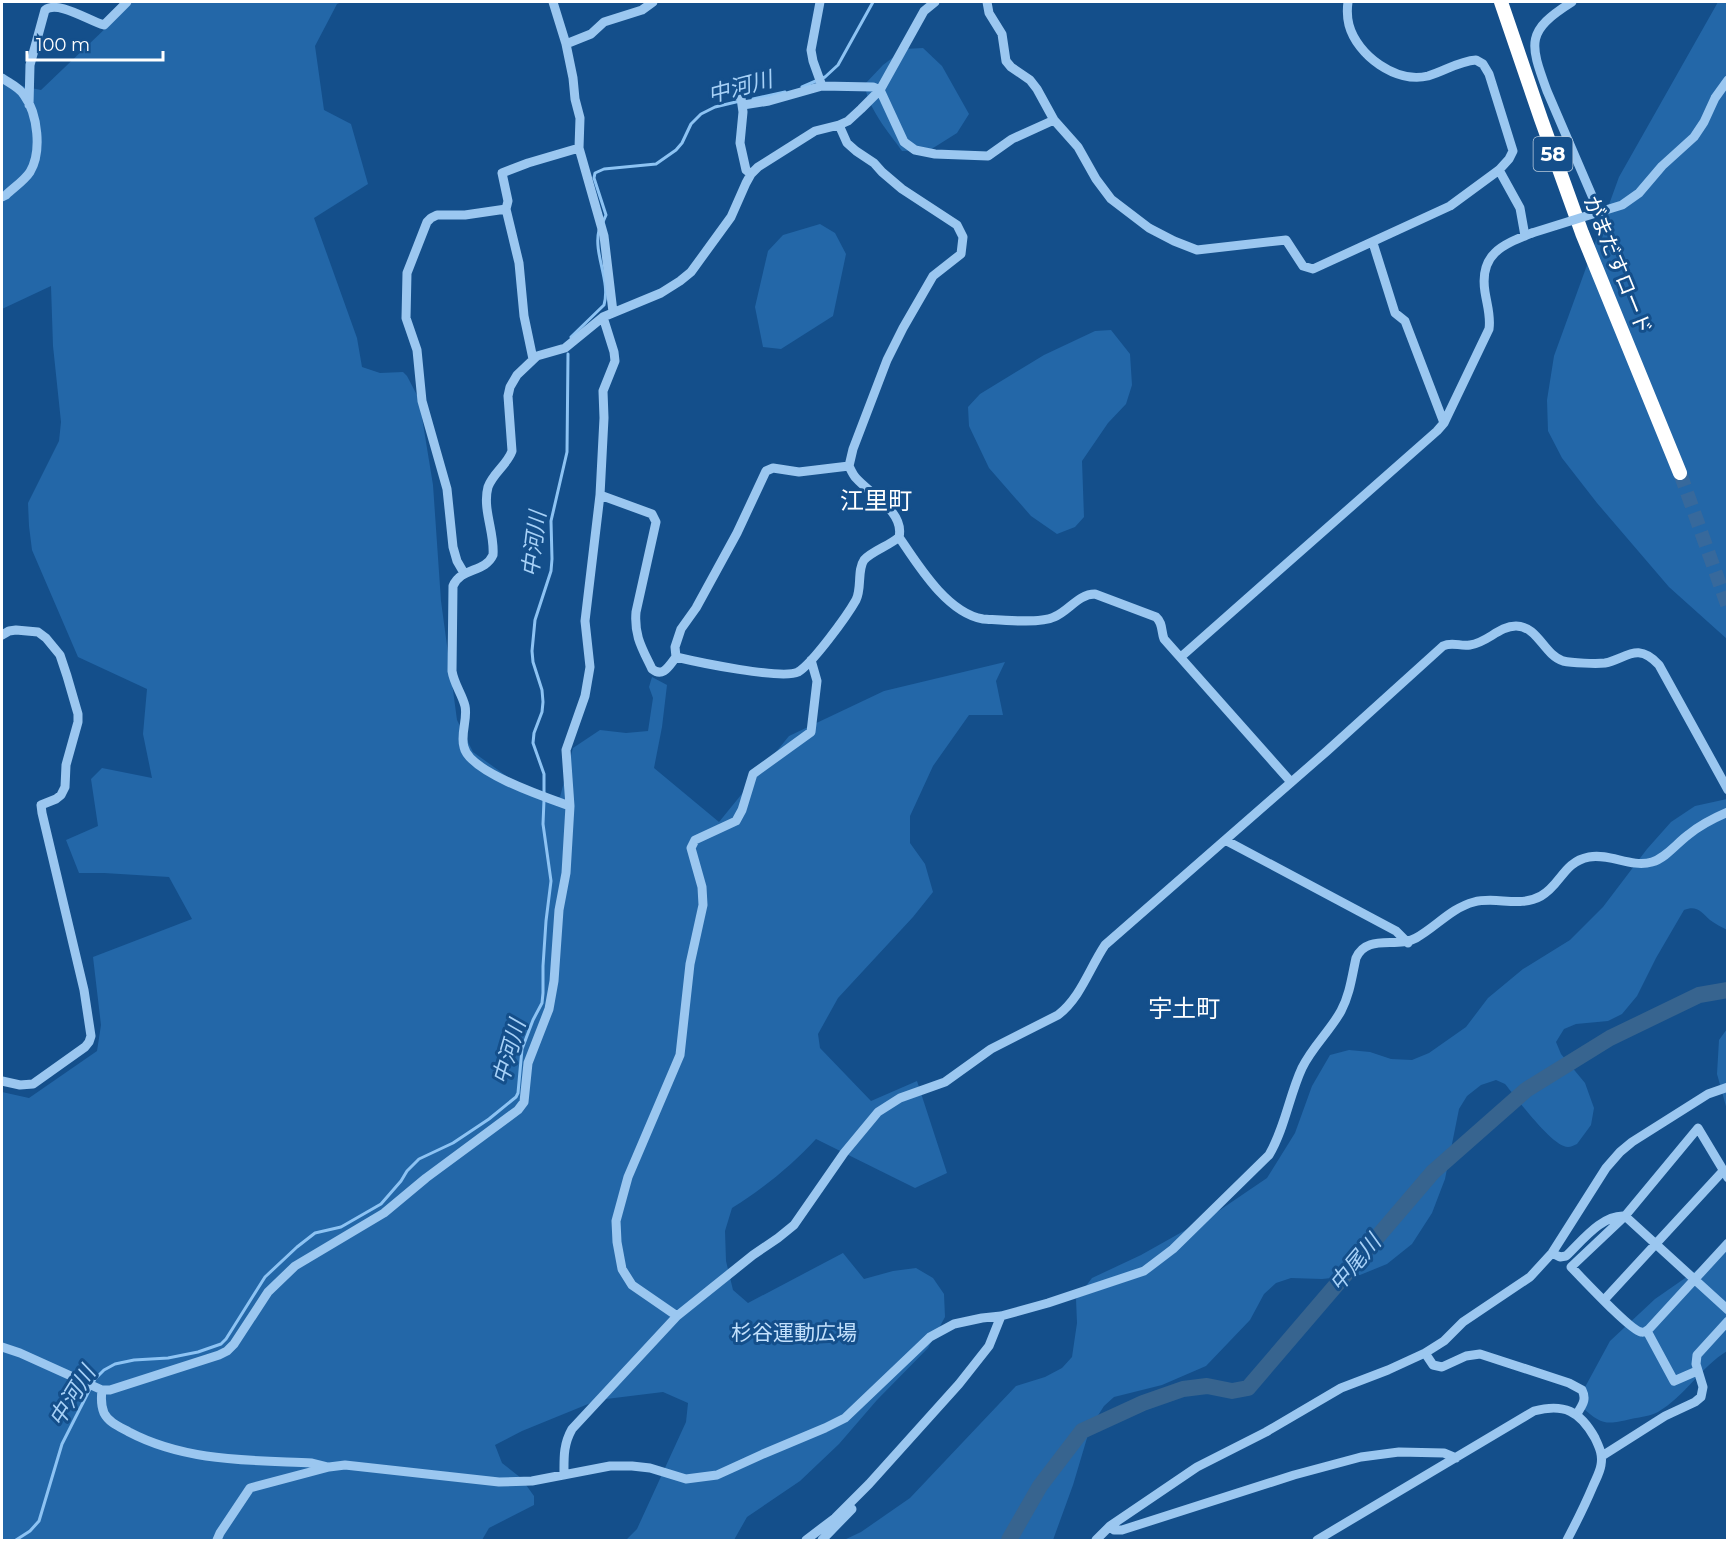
<svg xmlns="http://www.w3.org/2000/svg" width="1729" height="1542" font-family="Montserrat,'Noto Sans JP',sans-serif">
  <style>
    .green { fill: #2367a8 }
    .lines { fill: none; stroke-linecap: round; stroke-linejoin: round }
    .stream { stroke: #8dc3f3; stroke-width: 3 }
    .river { stroke: #37648f; stroke-width: 16 }
    .highway-tunnel { stroke: #37699c; stroke-width: 14; stroke-dasharray: 14 7; stroke-linecap: butt }
    .minor { stroke: #9bc7f0; stroke-width: 9 }
    .highway { stroke: #fff; stroke-width: 14 }
    .minor-bridge { stroke: #9bc7f0; stroke-width: 9 }
    .labels { text-anchor: middle; dominant-baseline: central; stroke-width: 6; stroke-linejoin: round; paint-order: stroke }
    .shield { fill: #144f8b; stroke: #b8cadc; stroke-width: 1.5 }
    .shield-label { font-size: 20px; font-weight: bold; fill: #fff }
    .street-label { font-size: 21px; fill: #fff; stroke: #144f8b }
    .park-label { font-size: 21px; fill: #c2e0fc; stroke: #144f8b }
    .water-label { font-size: 22px; font-style: italic; fill: #a7d1f7; stroke: #144f8b }
    .quarter-label { font-size: 24px; fill: #fff; stroke: #144f8b }
  </style>
  <rect width="100%" height="100%" fill="#144f8b"/>
  <path class="green" d="M133,2H342L337,4L315,46L324,110L351,124L368,184L314,218L357,338L362,367L380,373L403,372L407,376L419,399L433,485L441,601L457,720L473,752L537,798L560,797L573,748L600,730L626,733L648,731L653,698L649,687L652,677L667,685L662,727L654,768L719,822L789,736L884,691L1005,662L996,681L1003,715H969L933,766L910,816V843L925,864L933,892L913,917L838,998L818,1034L820,1048L871,1101L917,1081L947,1173L915,1188L816,1139C791,1166 764,1188 732,1208L725,1231L726,1261L733,1290L748,1303L843,1253L864,1279L893,1271L916,1268L933,1278L944,1294L945,1317L928,1348L877,1400L839,1444L800,1481L747,1517L734,1540H626L637,1529L686,1422L688,1403L663,1392L598,1400L522,1431L495,1445L502,1463L521,1478L534,1496V1505L489,1528L482,1540H2V1092L29,1098L97,1051L101,1025L93,957L192,919L169,877L104,873H79L66,840L98,826L91,779L102,768L152,778L143,734L147,689L78,657L32,550L29,526L28,503L59,441L61,422L53,346L51,286L2,309V82L41,90Z
    M1718,2H1727V639L1669,587L1597,503L1562,458L1548,431L1547,400L1554,356L1619,177Z
    M923,48L942,66L969,114L957,133L930,150L902,151C889,133 866,106 865,84L883,65L904,49Z
    M820,224L835,233L846,254L833,316L781,349L763,347L755,307L768,251L783,235Z
    M1111,330L1130,354L1132,385L1126,404L1108,423L1082,461L1084,517L1075,527L1057,534L1031,516L989,468L969,426L968,407L980,394L1044,355L1095,331Z
    M1727,799V930C1722,927 1715,924 1710,920C1701,912 1697,905 1684,910L1656,958L1637,996L1622,1014L1608,1021L1576,1024L1564,1029L1556,1042L1561,1054L1585,1083L1594,1108L1591,1125L1577,1144C1574,1145 1571,1147 1568,1147C1552,1147 1516,1097 1505,1084L1496,1080L1481,1085L1467,1096L1459,1109L1445,1179L1432,1213L1412,1244L1387,1264L1360,1275L1322,1279L1291,1278L1276,1283L1264,1294L1250,1320L1206,1366L1162,1385L1114,1397L1104,1406L1090,1428L1073,1485L1053,1540H844L861,1532L910,1498L1016,1386L1045,1377L1062,1368L1072,1357L1077,1323L1076,1299L1092,1278L1141,1255L1214,1214L1267,1178L1295,1133L1312,1086L1330,1055L1349,1050L1370,1052L1391,1059L1412,1060L1429,1053L1466,1027L1488,998L1523,969L1570,940L1603,907L1647,849L1671,822L1695,806Z
    M1727,1029V1110L1717,1074L1719,1040Z
    M1727,1249V1351C1701,1367 1685,1396 1658,1412C1651,1416 1640,1417 1631,1419C1607,1425 1601,1425 1582,1407L1584,1389L1610,1341L1655,1299Z"/>
  <g class="lines">
    <path class="stream" d="M802,87L825,77L838,65L873,2
      M753,99L785,92
      M603,222L606,215L594,178L595,173L604,169L656,164L676,150L682,143L691,124L701,114L715,107L740,101
      M571,337L604,305C611,281 593,254 599,230
      M544,793V774L533,743L534,733L542,712L543,702L542,690L533,662L532,651L535,620L551,571L552,559L551,521L567,452L568,354
      M16,1540L30,1531L39,1521L62,1444L95,1379L104,1370L115,1364L134,1360L168,1358L198,1352L221,1344L226,1339L265,1277L297,1247L315,1233L341,1227L381,1204L401,1181L407,1171L419,1159L453,1143L489,1119L516,1097L518,1093L522,1049L533,1020L542,1003L543,993V966L546,921L551,881L543,824L544,800"/>
    <path class="river" d="M1009,1540L1040,1486L1082,1431L1143,1403L1183,1389L1207,1386L1232,1391L1248,1388L1433,1172L1526,1090L1610,1038L1699,995L1728,990"/>
    <path class="highway-tunnel" d="M1680,473L1728,607"/>
    <path class="minor" d="M553,2L566,44L573,78L575,99L580,118L579,148L604,236L613,312
      M820,2L811,50L813,61L822,86
      M987,2L989,13L1002,34L1006,61L1011,67L1030,80L1037,89L1054,120L1078,147L1096,179L1111,199L1149,228L1174,241L1197,250L1286,240L1303,266L1313,269L1450,206L1499,170L1509,159L1513,151L1489,74L1483,64L1476,60C1459,61 1445,71 1428,76C1396,84 1357,55 1349,25C1347,17 1347,9 1348,2
      M1572,2C1526,31 1529,42 1547,91L1599,212
      M566,44L591,34L604,22L642,10L653,2
      M2,78C9,83 19,87 24,95C38,114 42,152 30,172C24,181 13,188 6,195L2,197
      M736,95L741,98L743,112L740,143L746,170L751,174
      M29,105L30,65L45,10C58,0 89,21 104,25L127,2
      M743,105L769,101L822,86L873,87L880,90L904,142L915,150L935,154L988,156L1012,139L1054,120
      M1499,170L1520,208L1525,236
      M1596,213L1622,205L1639,193L1662,166L1694,137L1704,122L1715,98L1728,80
      M1373,243L1395,313L1405,321L1444,423
      M533,359L524,316L519,263L506,209L508,201L502,173L528,163L579,148
      M600,495L652,514L656,522L636,612C634,636 642,648 652,669C663,678 669,666 676,657L675,647L681,629L696,608L737,533L766,471L773,468L799,472L849,466
      M899,537C918,565 947,613 983,619C1001,620 1040,624 1054,617C1069,611 1078,594 1095,594L1156,617C1163,623 1161,631 1164,639L1291,782
      M464,573L457,561L453,547L447,489L422,401L417,350L406,318L407,273L427,222L431,218L437,215H465L506,209
      M2,635L9,631L16,630L38,632L46,638L60,655L67,676L78,714V722L66,765L65,787L61,795L56,799L41,805L42,813L84,990L91,1036L89,1042L85,1047L33,1084L20,1085L2,1081
      M1182,656L1437,431L1444,423L1489,329C1491,316 1487,305 1485,292C1479,254 1502,245 1532,233
      M676,657C697,662 782,680 798,672C812,664 847,616 856,600C862,589 857,570 864,560C872,551 889,546 899,537C905,512 870,494 856,478C853,475 851,470 849,466L853,449L887,360L903,328L933,276L961,254L963,237L957,225L902,189L882,172L874,163L856,151L847,143L839,125
      M570,806C547,798 469,772 464,747C460,734 468,719 465,706C462,694 454,684 452,671L453,586C461,567 485,573 493,555C495,533 482,509 488,487C493,473 507,465 512,451L508,396L510,387L517,375L537,356L565,348L603,317L661,293L680,281L691,272L731,217L746,183L751,174L758,167L815,131L839,125L848,121L861,109L880,90L924,11L935,2
      M1225,840L1396,931L1408,943
      M1728,1178L1698,1128L1625,1216L1571,1267C1582,1278 1630,1330 1641,1332C1645,1333 1646,1331 1649,1329L1728,1243
      M1552,1253L1560,1257L1566,1256C1581,1242 1602,1214 1625,1216L1728,1310
      M1604,1300L1723,1171
      M677,1316L632,1285L622,1269L617,1242L616,1221L628,1177L680,1055L690,964L703,905L702,887L691,848L695,840L736,821L742,810L753,774L811,732L817,681L811,660
      M1647,1331L1674,1381L1697,1371
      M2,1347L20,1353L102,1390H110L219,1355L227,1351L234,1344L268,1292L295,1266L384,1213L426,1178L518,1110L524,1102L528,1063L549,1009L554,981L559,910L566,873L570,806L566,750L585,696L590,667L585,621L600,495L604,418L603,391L615,361L614,352L603,317
      M1425,1353L1433,1365L1442,1367L1466,1356L1480,1354L1569,1383L1582,1390C1587,1400 1582,1405 1577,1414
      M102,1390C101,1398 101,1406 104,1413C109,1423 120,1427 129,1432C186,1462 250,1460 312,1463L328,1467
      M1602,1456L1665,1416L1695,1402L1701,1397L1703,1387L1696,1364L1697,1355L1728,1321
      M564,1475C564,1458 563,1445 572,1429L677,1316L753,1255L778,1238L794,1225L844,1153L878,1112L900,1098L945,1082L991,1049L1058,1015C1081,997 1089,969 1105,945L1327,751L1443,646C1453,641 1460,647 1470,645C1487,643 1499,626 1516,626C1538,626 1544,655 1563,661C1572,663 1596,664 1605,663C1626,659 1637,641 1659,665L1728,790
      M1110,1526L1114,1530H1122L1294,1475L1361,1457L1399,1452L1444,1453L1456,1458
      M217,1540L220,1533L250,1488L329,1467L345,1465L499,1482L532,1481L610,1466H632L650,1468L686,1479L717,1475L763,1454L825,1428L845,1418L930,1337L954,1324L982,1318L1001,1316L1048,1303L1144,1271L1173,1249L1269,1155C1285,1128 1289,1096 1302,1068C1312,1047 1330,1031 1341,1011C1350,994 1352,976 1356,958C1367,933 1397,949 1416,938C1436,927 1451,908 1474,902C1496,896 1520,908 1541,896C1561,885 1563,862 1589,857C1610,853 1631,868 1652,862C1666,858 1677,843 1688,835C1700,825 1714,818 1728,812
      M806,1540L835,1518L869,1484L959,1384L989,1346L1001,1316
      M822,1540L852,1509
      M1096,1540L1110,1526L1197,1467L1266,1432L1341,1388L1388,1370L1425,1353L1444,1341L1463,1322L1530,1277L1552,1253L1606,1168L1620,1152L1632,1142L1708,1094L1728,1087
      M1317,1540L1534,1411C1564,1403 1580,1411 1595,1438C1599,1447 1603,1454 1601,1465C1600,1472 1596,1479 1593,1486C1585,1505 1576,1523 1567,1540"/>
    <path class="highway" d="M1501,2L1541,119L1582,233L1680,473"/>
    <path class="minor-bridge" d="M1532,233L1596,213"/>
  </g>
  <g class="labels">
    <rect class="shield" x="1533.5" y="137" width="39" height="34" rx="4.5"/>
    <g class="shield-label">
      <text x="1553" y="154">58</text>
    </g>
    <g class="street-label">
      <text transform="translate(1618 265) rotate(68)">がまだすロード</text>
    </g>
    <g class="park-label">
      <text x="794" y="1332">杉谷運動広場</text>
    </g>
    <g class="water-label">
      <text transform="translate(740 87) rotate(-15)">中河川</text>
      <text transform="translate(534 544) rotate(-83)">中河川</text>
      <text transform="translate(509 1052) rotate(-74)">中河川</text>
      <text transform="translate(1355 1263) rotate(-50)">中尾川</text>
      <text transform="translate(72 1396) rotate(-58)">中河川</text>
    </g>
    <g class="quarter-label">
      <text x="876" y="500">江里町</text>
      <text x="1184" y="1008">宇土町</text>
    </g>
  </g>
  <rect width="1729" height="1542" fill="none" stroke="#ffffff" stroke-width="6"/>
  <path d="M27 51v9h136v-9" fill="none" stroke="#ffffff" stroke-width="3"/>
  <text x="36" y="51" font-size="18" fill="#ffffff" stroke="#144f8b" stroke-width="4.5" paint-order="stroke">100 m</text>
</svg>
